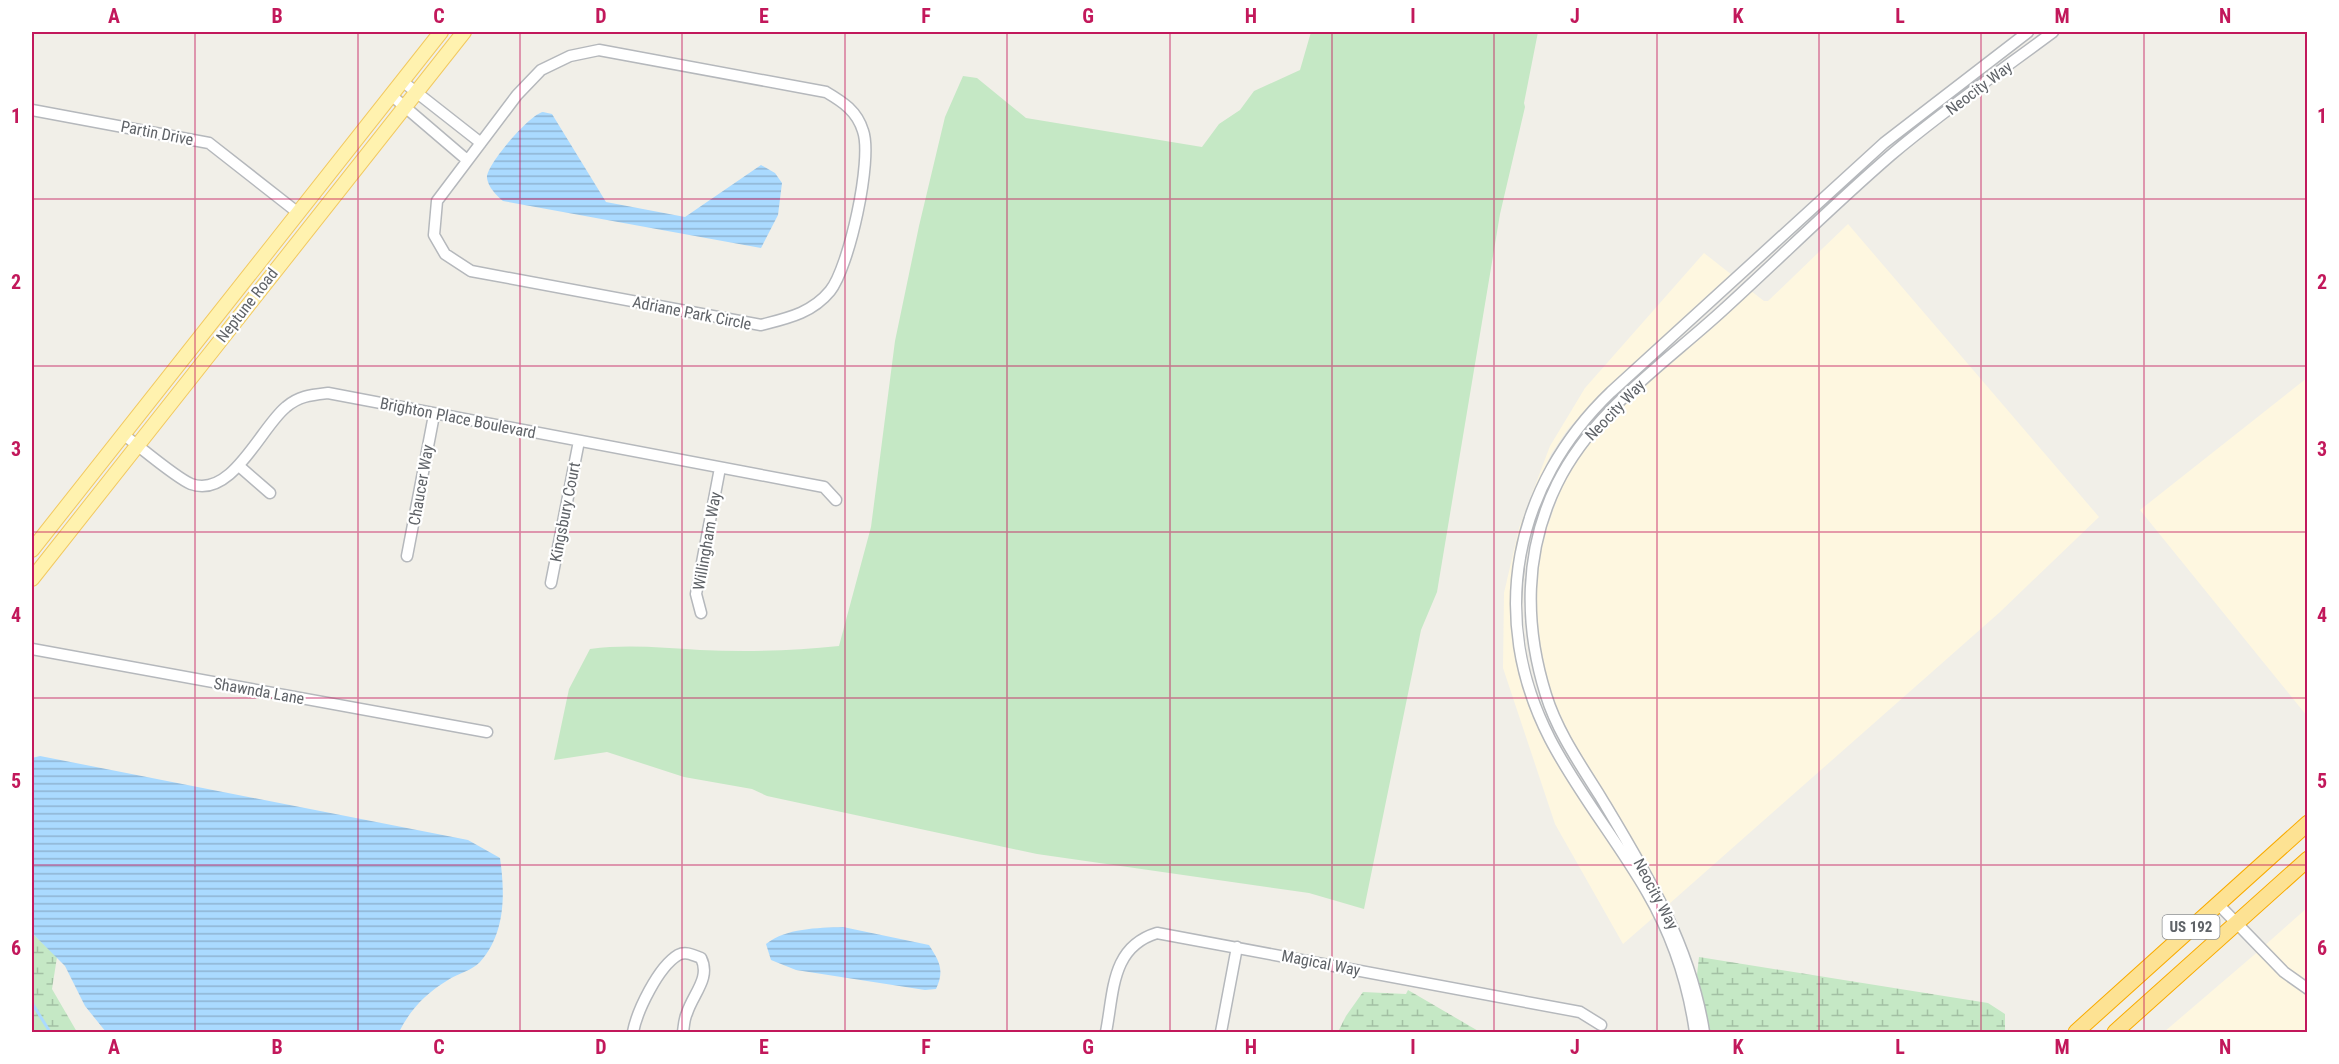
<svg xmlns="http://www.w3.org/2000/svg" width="2339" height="1064" font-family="'Roboto Condensed',sans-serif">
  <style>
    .commercial { fill: #fef7e0 }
    .grass { fill: #c5e8c5 }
    .wetland { fill: url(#wetland-marsh) }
    .water { fill: url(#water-rules) }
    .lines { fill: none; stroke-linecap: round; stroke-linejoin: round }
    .stream { stroke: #aadaff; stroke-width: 3 }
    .minor-casing { stroke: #b5b8bc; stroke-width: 13 }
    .major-casing { stroke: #f2c960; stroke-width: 16 }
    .highway-casing { stroke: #f9ab00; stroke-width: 17 }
    .minor { stroke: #fff; stroke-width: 10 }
    .major { stroke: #fff2af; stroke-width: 14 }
    .highway { stroke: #fde293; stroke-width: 15 }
    .grid { fill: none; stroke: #c2185b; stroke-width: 1.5; stroke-opacity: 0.55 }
    .labels { text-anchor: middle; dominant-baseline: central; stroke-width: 4.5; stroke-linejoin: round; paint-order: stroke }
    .shield { fill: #fff; stroke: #8f9295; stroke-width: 1.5 }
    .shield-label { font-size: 15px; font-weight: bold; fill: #5f6368 }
    .street-label { font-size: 16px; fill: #5f6368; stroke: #fff }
    .neatline { fill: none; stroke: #c2185b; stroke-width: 2 }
    .grid-label { font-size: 20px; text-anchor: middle; font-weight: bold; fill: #c2185b }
  </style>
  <defs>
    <pattern id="wetland-marsh" width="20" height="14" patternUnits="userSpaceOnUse" patternTransform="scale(1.5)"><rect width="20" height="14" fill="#c5e8c5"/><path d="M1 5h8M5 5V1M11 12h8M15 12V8" fill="none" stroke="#a3c0a4"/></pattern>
    <pattern id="water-rules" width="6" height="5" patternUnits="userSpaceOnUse" patternTransform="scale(1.5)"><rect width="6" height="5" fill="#aadaff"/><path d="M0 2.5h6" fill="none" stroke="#8eb4d2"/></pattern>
  </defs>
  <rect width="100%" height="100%" fill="#f1efe8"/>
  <path class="commercial" d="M1848,224L2099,517L2000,612L1669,904L1575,745L1552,698L1541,661L1536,617L1535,586L1543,539L1562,486L1579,456L1620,408L1751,291L1764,301H1768Z
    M1704,253L1732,275L1607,389L1568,429L1551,454L1529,501L1513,560L1511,628L1521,679L1536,721L1593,820L1619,855L1654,917L1623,944L1555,824L1503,668L1504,593L1519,528L1550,446L1585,388Z
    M2307,378V716L2140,510Z
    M2307,908V1032H2164L2254,955Z"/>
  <path class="grass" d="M1311,32H1538L1524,103L1525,107L1500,214L1437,592L1421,630L1364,909L1309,893L1037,854L767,796L752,789L684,777L607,752L554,760L569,689L590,649C628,644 663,648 700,650C746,652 793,651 839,646L871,527L895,341L919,226L945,117L963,76L977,78L1026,118L1202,147L1219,124L1240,110L1254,91L1300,70Z"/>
  <path class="wetland" d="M32,933L57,957L52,989L77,1032H32Z
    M1699,957L1988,1003L2005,1014V1032H1710L1697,975Z
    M1408,990L1480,1032H1338L1346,1016L1363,992L1406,994Z"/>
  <path class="water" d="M543,112L552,114L606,202L685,217L761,165L775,173L782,183L778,215L761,248L503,201C497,196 488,187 487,178C486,165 530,114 543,112Z
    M40,756L468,840L500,858C505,893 506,933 480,962C473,970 457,974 448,980C426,993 410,1010 399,1032H106L85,1006L65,966L32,933V758Z
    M843,927L929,945C939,961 945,970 936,989L925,990L796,970L771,960L766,944C786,928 817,928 843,927Z"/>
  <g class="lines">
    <path class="stream" d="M32,1003L50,1032"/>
    <g class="minor-casing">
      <path id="minor" d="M599,50L826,92C843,102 857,111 863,131C873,159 849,268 830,291C812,313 788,318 761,325L471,271L445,254L434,235L437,201L517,95L541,70L570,56Z
        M402,81L481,143
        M391,95L467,160
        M32,110L209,143L297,212
        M124,435C139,446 176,478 191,484C232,499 261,427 286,407C299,396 311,395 328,393L824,487L836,500
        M239,466L270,493
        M407,556L434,415
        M551,583L579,441
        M701,613L696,594L720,468
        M32,649L487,732
        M2217,903L2284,972L2308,989
        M633,1032C637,1011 658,967 678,955C686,951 693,955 701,958C711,978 693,994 687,1013C684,1019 684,1026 683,1032
        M1106,1032C1114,991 1111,947 1157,933L1580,1012L1601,1025
        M1221,1032L1237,947
        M1695,1032C1688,983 1672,935 1647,892C1617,840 1578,793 1550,739C1487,617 1514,485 1611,392L1884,143L2028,32
        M1704,1032C1690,943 1645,871 1600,796C1580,764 1557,731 1546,695C1524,625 1524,551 1557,484C1593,411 1664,364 1723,310C1779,259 1833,205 1891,155C1943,111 1999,72 2053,32"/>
    </g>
    <g class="major-casing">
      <path id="major" d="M32,550L441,32
        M32,579L464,32"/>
    </g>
    <g class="highway-casing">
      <path id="highway" d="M2076,1032L2308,823
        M2115,1032L2308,859"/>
    </g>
    <use href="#minor" class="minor"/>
    <use href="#major" class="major"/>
    <use href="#highway" class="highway"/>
  </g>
  <path class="grid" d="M195,32V1032M358,32V1032M520,32V1032M682,32V1032M845,32V1032M1007,32V1032M1170,32V1032M1332,32V1032M1494,32V1032M1657,32V1032M1819,32V1032M1981,32V1032M2144,32V1032M32,199H2308M32,366H2308M32,532H2308M32,698H2308M32,865H2308"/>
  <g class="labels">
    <rect class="shield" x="2162.5" y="915" width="57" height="24" rx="4.5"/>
    <g class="shield-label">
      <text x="2191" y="927">US 192</text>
    </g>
    <g class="street-label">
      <text transform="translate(1979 88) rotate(-37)">Neocity Way</text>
      <text transform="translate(157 133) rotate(11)">Partin Drive</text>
      <text transform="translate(247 305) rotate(-52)">Neptune Road</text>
      <text transform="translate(692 313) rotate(11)">Adriane Park Circle</text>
      <text transform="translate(1615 410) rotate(-46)">Neocity Way</text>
      <text transform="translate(458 418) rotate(11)">Brighton Place Boulevard</text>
      <text transform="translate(421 485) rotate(-80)">Chaucer Way</text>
      <text transform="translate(565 512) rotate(-79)">Kingsbury Court</text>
      <text transform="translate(707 541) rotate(-80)">Willingham Way</text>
      <text transform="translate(259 691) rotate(10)">Shawnda Lane</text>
      <text transform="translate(1656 894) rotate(62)">Neocity Way</text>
      <text transform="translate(1321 963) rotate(11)">Magical Way</text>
    </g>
  </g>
  <rect width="2339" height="1064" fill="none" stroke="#ffffff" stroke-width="66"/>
  <rect x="33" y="33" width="2273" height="998" class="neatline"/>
  <g class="grid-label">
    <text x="114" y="23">A</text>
    <text x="277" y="23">B</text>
    <text x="439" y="23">C</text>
    <text x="601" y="23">D</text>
    <text x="764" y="23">E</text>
    <text x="926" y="23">F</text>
    <text x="1088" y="23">G</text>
    <text x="1251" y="23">H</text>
    <text x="1413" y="23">I</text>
    <text x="1575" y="23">J</text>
    <text x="1738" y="23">K</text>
    <text x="1900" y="23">L</text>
    <text x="2062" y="23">M</text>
    <text x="2225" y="23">N</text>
    <text x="16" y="123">1</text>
    <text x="2322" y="123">1</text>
    <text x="16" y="289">2</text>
    <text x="2322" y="289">2</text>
    <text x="16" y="456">3</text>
    <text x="2322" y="456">3</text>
    <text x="16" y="622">4</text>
    <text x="2322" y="622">4</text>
    <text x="16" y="788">5</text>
    <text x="2322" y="788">5</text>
    <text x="16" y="955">6</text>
    <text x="2322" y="955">6</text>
    <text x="114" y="1054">A</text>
    <text x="277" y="1054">B</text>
    <text x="439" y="1054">C</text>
    <text x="601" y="1054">D</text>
    <text x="764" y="1054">E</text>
    <text x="926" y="1054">F</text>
    <text x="1088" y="1054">G</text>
    <text x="1251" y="1054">H</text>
    <text x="1413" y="1054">I</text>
    <text x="1575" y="1054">J</text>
    <text x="1738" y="1054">K</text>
    <text x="1900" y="1054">L</text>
    <text x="2062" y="1054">M</text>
    <text x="2225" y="1054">N</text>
  </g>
</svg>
